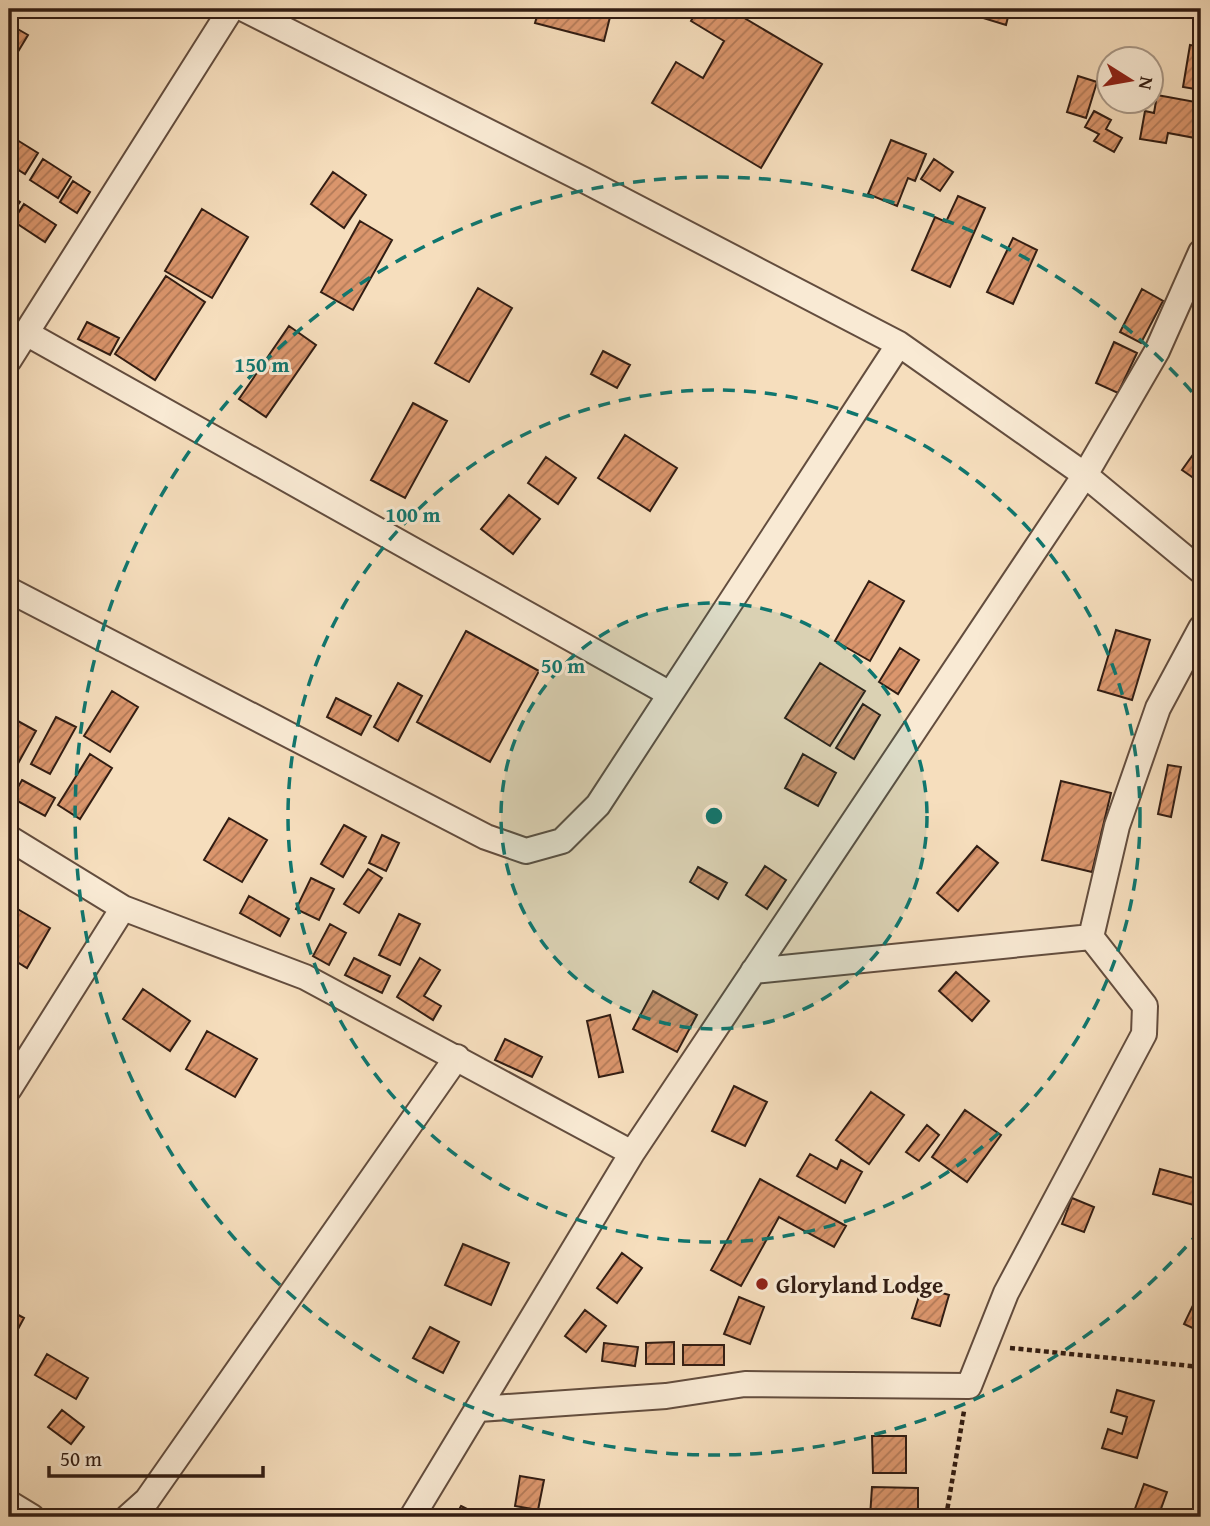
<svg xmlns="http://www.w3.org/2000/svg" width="1210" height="1526" font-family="'Gentium Book Plus',serif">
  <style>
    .building { fill: url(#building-hatch); stroke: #321d13; stroke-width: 2 }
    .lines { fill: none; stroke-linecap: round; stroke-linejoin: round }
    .street-casing { stroke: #634d3e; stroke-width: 28 }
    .path { stroke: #321d13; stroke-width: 4.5; stroke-dasharray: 5 3.5; stroke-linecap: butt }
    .street { stroke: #f9ead4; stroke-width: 24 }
    .ring { fill: none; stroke: #0f766e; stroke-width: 3.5; stroke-dasharray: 12 9 }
    .poi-dot { fill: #8f2418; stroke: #f9ead4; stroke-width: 2.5 }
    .labels { text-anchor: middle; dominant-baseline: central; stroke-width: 6; stroke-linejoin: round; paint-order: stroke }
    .poi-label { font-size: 23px; font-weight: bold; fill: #321d13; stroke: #f9ead4; text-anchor: start }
    .centre { fill: #0f766e; stroke: #f9ead4; stroke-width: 3.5 }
    .ring-label { font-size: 21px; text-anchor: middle; font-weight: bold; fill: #0f766e; stroke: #f9ead4; stroke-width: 6; stroke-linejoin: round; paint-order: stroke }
  </style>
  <defs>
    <pattern id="building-hatch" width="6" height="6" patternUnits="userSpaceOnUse" patternTransform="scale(1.75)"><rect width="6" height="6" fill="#db966d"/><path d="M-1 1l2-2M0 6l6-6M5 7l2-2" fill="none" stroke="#b27a58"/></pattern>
  </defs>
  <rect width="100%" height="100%" fill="#f6debd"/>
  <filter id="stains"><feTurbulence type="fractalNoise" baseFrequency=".00286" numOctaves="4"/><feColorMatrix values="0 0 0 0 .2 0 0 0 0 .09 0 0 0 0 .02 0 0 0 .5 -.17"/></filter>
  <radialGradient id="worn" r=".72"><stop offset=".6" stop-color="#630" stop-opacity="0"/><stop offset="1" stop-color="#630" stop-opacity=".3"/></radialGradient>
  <path class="building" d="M539,9H612L604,41L535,23Z
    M698,9H729L822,64L761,168L652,103L676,62L703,78L724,41L691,21Z
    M820,9H844L842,16Z
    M954,9H1010L1006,25Z
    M9,24L28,35L13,60L9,58Z
    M1190,45L1201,47V90L1183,87Z
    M1078,76L1097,82L1086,118L1067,112Z
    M1157,95L1201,103L1195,138L1168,133L1166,143L1140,139L1145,111L1154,113Z
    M1094,111L1111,120L1106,129L1122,138L1114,152L1094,141L1099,134L1085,127Z
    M9,135L38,153L25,174L9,164Z
    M891,140L926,154L915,181L908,178L897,206L868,194Z
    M43,159L71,177L58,198L30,180Z
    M934,159L953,172L940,191L921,179Z
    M333,172L366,195L344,228L311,204Z
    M73,181L90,192L77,213L60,202Z
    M9,194L20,202L9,217Z
    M958,196L985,208L950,287L912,270L935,217L946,222Z
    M24,204L56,225L45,242L13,221Z
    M202,209L248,237L212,298L165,271Z
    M360,221L392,240L353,310L321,292Z
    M1013,238L1037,250L1013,304L987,292Z
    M166,276L205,302L155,380L115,354Z
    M478,288L512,308L469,382L435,363Z
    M1142,289L1163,301L1141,343L1120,332Z
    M87,322L119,338L110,355L78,339Z
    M289,326L316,345L266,417L239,399Z
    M1114,342L1137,353L1118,393L1096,383Z
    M603,351L630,365L617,388L591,374Z
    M413,403L447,421L405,498L371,480Z
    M625,435L677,468L650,511L598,478Z
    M1192,456L1201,464L1195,479L1182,470Z
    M546,457L576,478L558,504L528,483Z
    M509,495L540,519L513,554L481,529Z
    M869,581L904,601L870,661L835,641Z
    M1116,630L1150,640L1132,700L1098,690Z
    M466,631L539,671L490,762L417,722Z
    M900,648L919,660L898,694L879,682Z
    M820,663L865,691L830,746L785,718Z
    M1196,677L1201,678V702L1194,701Z
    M398,683L422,696L398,741L374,727Z
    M112,691L138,707L110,752L84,736Z
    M336,698L371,716L361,735L327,717Z
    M863,704L880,715L854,759L836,748Z
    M56,717L76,727L50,774L31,764Z
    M16,720L36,731L10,778L9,733Z
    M90,754L112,768L80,819L58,805Z
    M803,754L836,773L818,806L785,788Z
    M1168,765L1181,767L1171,817L1158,814Z
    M22,780L55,798L45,816L12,798Z
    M1061,781L1111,793L1092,872L1042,860Z
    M229,818L267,840L242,882L204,860Z
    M344,825L366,837L343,877L321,864Z
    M382,835L399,843L386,871L369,863Z
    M977,846L998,863L958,911L937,893Z
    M765,866L786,880L767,909L746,895Z
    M698,867L727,883L718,899L690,882Z
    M368,869L382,878L359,913L344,904Z
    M311,878L334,889L319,920L296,909Z
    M249,896L289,919L280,936L240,913Z
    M9,904L50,928L27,968L9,957Z
    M399,914L420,924L400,965L379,955Z
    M330,924L346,933L329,965L313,956Z
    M354,958L390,976L382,993L345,975Z
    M420,958L440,970L424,996L441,1006L433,1020L397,997Z
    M956,972L989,1001L972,1021L939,991Z
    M143,989L190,1021L170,1051L123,1019Z
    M653,991L697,1015L677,1052L633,1029Z
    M610,1015L623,1072L599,1077L587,1021Z
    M207,1031L257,1059L235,1097L186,1069Z
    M505,1039L542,1057L532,1077L495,1060Z
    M734,1086L767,1102L745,1146L712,1131Z
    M871,1092L904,1115L869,1164L836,1140Z
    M965,1110L1001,1135L967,1182L932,1157Z
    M927,1125L939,1135L919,1161L906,1152Z
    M810,1154L837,1169L841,1160L862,1172L845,1203L797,1176Z
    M1160,1169L1201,1180V1207L1153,1194Z
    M760,1179L846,1226L834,1247L779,1217L741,1286L711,1270Z
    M1072,1198L1094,1207L1084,1232L1062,1224Z
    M463,1244L509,1263L491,1305L445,1285Z
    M622,1253L642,1268L617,1303L597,1288Z
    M922,1287L949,1295L940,1326L912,1318Z
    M739,1297L764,1307L750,1344L724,1334Z
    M1195,1301L1201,1304V1332L1184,1324Z
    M9,1310L24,1318L9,1346Z
    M585,1310L606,1326L586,1352L565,1336Z
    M430,1327L459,1342L443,1373L413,1358Z
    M674,1342V1364H646V1343Z
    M604,1343L638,1347L635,1366L602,1361Z
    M683,1345H724V1365H683Z
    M47,1354L88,1378L76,1399L35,1375Z
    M1117,1390L1154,1401L1137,1458L1102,1448L1108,1429L1122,1434L1127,1417L1111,1412Z
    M62,1410L84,1427L71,1444L48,1427Z
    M9,1423L16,1427L9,1439Z
    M872,1436H906V1473H873Z
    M520,1476L544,1480L538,1510L515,1506Z
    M1144,1484L1167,1492L1158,1517H1132Z
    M872,1487L918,1488V1510H910V1517H870Z
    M461,1506L483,1517H455Z
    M352,1511L364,1517H349Z"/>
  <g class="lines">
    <g class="street-casing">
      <path id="street" d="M244,9L584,180L899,344L1085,475L1201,571
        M26,333L670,694
        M9,360L231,9
        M9,590L486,837L526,851L562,841L598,805L899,344
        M9,838L123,908L305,977L632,1153
        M753,971L1091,937
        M9,1089L123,908
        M479,1409L666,1396L745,1384L969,1386L1006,1293L1144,1034L1145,1006L1091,937L1117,826L1158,708L1201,628
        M9,1503L32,1517
        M128,1517L147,1500L457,1057
        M412,1517L632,1153L1085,475L1157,351L1201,252"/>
    </g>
    <path class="path" d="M1010,1348L1201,1367
      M946,1517L964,1411"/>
    <use href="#street" class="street"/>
  </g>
  <circle cx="714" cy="816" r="213" fill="#0f766e" fill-opacity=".12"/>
  <g class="ring">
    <circle cx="714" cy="816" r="213"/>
    <circle cx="714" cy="816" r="426"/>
    <path d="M1200 1231A639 639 0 1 1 1200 401"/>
  </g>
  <circle class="poi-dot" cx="762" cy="1284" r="7"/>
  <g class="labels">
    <g class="poi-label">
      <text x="776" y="1284">Gloryland Lodge</text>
    </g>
  </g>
  <circle cx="714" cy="816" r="10" class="centre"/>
  <g class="ring-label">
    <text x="262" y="372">150 m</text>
    <text x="413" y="522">100 m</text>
    <text x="563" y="673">50 m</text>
  </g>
  <rect width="1210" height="1526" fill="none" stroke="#f6debd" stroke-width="35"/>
  <rect x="10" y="10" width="1189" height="1505" fill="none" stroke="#321d13" stroke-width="3.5"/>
  <rect x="18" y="18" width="1175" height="1491" fill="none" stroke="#321d13" stroke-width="2"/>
  <g transform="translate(1130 80) rotate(101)"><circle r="33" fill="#f9ead4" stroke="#a99887" stroke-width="2"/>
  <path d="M0-5L12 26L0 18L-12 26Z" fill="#8f2418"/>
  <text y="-10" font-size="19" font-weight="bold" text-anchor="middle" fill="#321d13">N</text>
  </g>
  <path d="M49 1466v10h214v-10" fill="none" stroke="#321d13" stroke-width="3.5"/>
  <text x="60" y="1466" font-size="21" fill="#321d13" stroke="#f9ead4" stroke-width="5" paint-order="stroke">50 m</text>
  <rect width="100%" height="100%" filter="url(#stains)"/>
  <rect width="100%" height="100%" fill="url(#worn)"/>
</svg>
